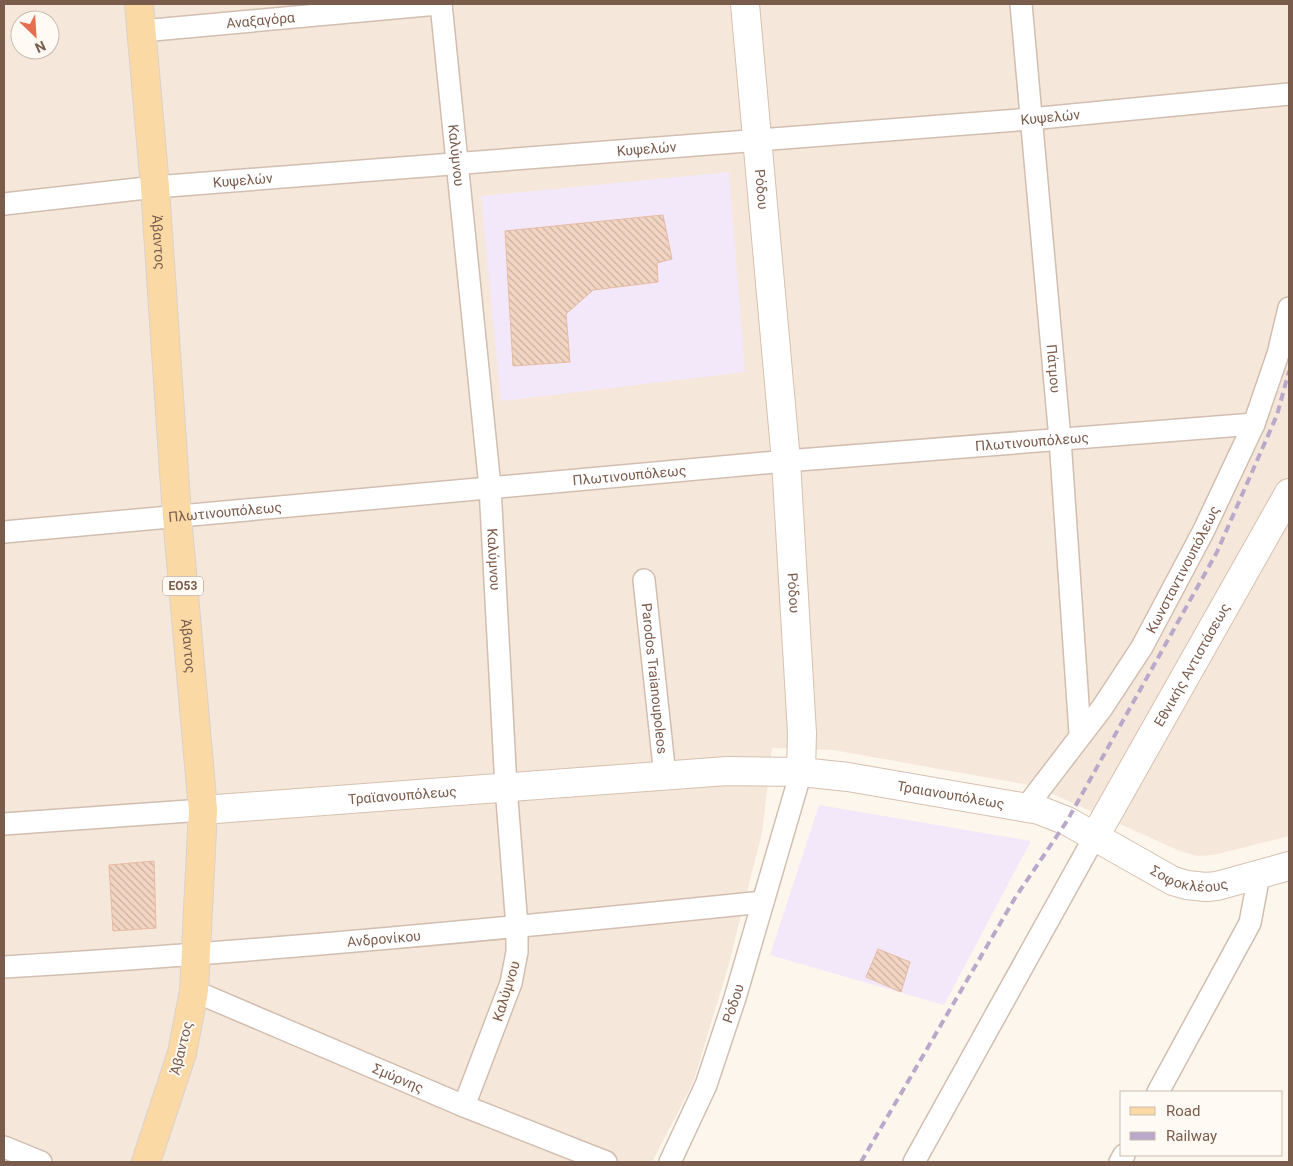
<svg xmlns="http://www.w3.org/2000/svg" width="1293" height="1166" font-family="Roboto,sans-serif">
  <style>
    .residential { fill: #f5e8da; fill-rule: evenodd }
    .education { fill: #f3e8fa }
    .building { fill: url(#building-back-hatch); stroke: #e6bba3 }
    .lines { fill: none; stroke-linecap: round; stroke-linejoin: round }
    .street-casing { stroke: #d1beb0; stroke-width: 24 }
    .secondary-casing { stroke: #d6c0b0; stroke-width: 30 }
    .primary-casing { stroke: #dad1cd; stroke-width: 30 }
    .street { stroke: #fff; stroke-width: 21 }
    .secondary { stroke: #fff; stroke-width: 28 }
    .primary { stroke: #fbd9a5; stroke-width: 28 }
    .rail { stroke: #b9a8c9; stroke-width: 4; stroke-dasharray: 8 5; stroke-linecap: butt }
    .labels { text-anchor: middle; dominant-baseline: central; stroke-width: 4; stroke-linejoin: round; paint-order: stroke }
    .shield { fill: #fffaf3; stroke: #a28b7f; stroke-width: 1 }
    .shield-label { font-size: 12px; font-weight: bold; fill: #7a5c4d }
    .street-label { font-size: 14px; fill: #7a5c4d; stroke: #fffaf3 }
  </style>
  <defs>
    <pattern id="building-back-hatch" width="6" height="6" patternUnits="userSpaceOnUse" patternTransform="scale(1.25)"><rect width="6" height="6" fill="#f3d5c3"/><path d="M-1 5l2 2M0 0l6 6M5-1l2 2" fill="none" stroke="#cab0a1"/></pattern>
  </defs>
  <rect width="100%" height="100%" fill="#fdf6ec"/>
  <path class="residential" d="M4,4H1289V836L1214,855L1198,856L1180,851L1035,786L833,750L772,748L762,833L728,967L693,1083L652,1162H4ZM20,20H50V50H20Z"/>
  <path class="education" d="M729,172L745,372L501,401L481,196Z
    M819,805L1031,841L944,1005L770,955Z"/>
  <path class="building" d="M663,215L672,259L657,263L658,282L593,290L566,314L570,362L513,366L505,231Z
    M154,861L156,928L113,931L109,865Z
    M878,949L910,962L901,992L866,977Z"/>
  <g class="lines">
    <g class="street-casing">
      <g id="street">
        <path id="s1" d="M441,4L490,487L506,787L517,927V952L511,983L464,1106"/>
        <path id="s2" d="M1021,4L1060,439L1080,733"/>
        <path id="s3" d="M142,31L438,4"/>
        <path id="s4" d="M4,204L155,187L1030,119L1289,94"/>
        <path id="s5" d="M4,532L786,461L1254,424"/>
        <path id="s6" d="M644,580L665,776"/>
        <path id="s7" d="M1027,806L1102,708L1142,647L1204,530L1254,424L1278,354L1289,308"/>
        <path d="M4,824L203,810"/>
        <path id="s8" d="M4,967C258,952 510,928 763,902"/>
        <path id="s9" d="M194,991L464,1106L606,1162"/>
        <path d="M1158,1092L1250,923L1259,875"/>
        <path d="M4,1147L41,1162"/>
        <path id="s10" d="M670,1162L706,1085L735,998L801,772"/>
        <path d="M914,1162L1094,838"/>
        <path d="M1120,1162L1124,1155"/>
      </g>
    </g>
    <g class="secondary-casing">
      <g id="secondary">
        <path id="s11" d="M745,4L786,461L802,733L801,772"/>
        <path id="s12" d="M203,810L727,771L801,772L848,777L1039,810L1067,821L1173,881L1187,885L1206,887L1217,886L1289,866"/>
        <path id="s13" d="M1094,838L1289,493"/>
      </g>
    </g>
    <g class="primary-casing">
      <g id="primary">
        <path id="s14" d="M139,4L155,187L177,516L203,810L194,991L182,1053L146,1162"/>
      </g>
    </g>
    <use href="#street" class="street"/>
    <use href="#secondary" class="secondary"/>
    <use href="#primary" class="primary"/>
    <path class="rail" d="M861,1162L1015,898L1067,821L1217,552L1277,415L1289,371"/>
  </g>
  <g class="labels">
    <rect class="shield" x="163" y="576.5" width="40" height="19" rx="4"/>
    <g class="shield-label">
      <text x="183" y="586">ΕΟ53</text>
    </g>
    <g class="street-label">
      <text stroke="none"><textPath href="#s3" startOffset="119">Αναξαγόρα</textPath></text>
      <text stroke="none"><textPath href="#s4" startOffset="1050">Κυψελών</textPath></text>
      <text stroke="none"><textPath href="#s4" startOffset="645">Κυψελών</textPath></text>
      <text stroke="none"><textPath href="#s1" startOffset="152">Καλύμνου</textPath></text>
      <text stroke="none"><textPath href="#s4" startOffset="240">Κυψελών</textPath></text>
      <text stroke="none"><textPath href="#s11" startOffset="186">Ρόδου</textPath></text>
      <text stroke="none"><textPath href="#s14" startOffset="239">Άβαντος</textPath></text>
      <text stroke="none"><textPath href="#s2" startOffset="366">Πάτμου</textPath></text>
      <text stroke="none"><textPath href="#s5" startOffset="1032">Πλωτινουπόλεως</textPath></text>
      <text stroke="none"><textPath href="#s5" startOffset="628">Πλωτινουπόλεως</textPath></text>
      <text stroke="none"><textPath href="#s5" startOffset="222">Πλωτινουπόλεως</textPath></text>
      <text stroke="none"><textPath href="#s1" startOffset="558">Καλύμνου</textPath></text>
      <text stroke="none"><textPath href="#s7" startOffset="284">Κωνσταντινουπόλεως</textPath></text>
      <text stroke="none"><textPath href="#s11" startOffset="591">Ρόδου</textPath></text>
      <text stroke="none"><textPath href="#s14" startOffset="644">Άβαντος</textPath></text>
      <text stroke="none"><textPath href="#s13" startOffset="199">Εθνικής Αντιστάσεως</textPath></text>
      <text stroke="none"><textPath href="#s6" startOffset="99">Parodos Traianoupoleos</textPath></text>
      <text stroke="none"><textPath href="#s12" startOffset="751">Τραιανουπόλεως</textPath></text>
      <text stroke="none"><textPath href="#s12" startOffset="200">Τραϊανουπόλεως</textPath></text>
      <text stroke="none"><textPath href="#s12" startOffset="1008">Σοφοκλέους</textPath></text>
      <text stroke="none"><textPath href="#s8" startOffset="381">Ανδρονίκου</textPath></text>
      <text transform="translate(506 991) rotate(-73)">Καλύμνου</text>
      <text stroke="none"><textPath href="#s10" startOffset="171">Ρόδου</textPath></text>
      <text transform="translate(181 1048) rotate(-76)">Άβαντος</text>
      <text stroke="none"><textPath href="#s9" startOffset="222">Σμύρνης</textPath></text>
    </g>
  </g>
  <rect width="1293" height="1166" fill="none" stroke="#7a5c4d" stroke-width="10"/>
  <rect x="1120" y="1091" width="162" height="65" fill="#fffaf3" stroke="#cabbb1"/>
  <rect x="1130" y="1107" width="25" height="8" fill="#fbd9a5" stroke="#cabbb1"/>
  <text x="1166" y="1116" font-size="15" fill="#7a5c4d">Road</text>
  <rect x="1130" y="1132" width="25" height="8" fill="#b9a8c9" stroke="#cabbb1"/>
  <text x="1166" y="1141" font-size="15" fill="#7a5c4d">Railway</text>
  <g transform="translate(35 35) rotate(155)"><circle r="24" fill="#fffaf3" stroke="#cabbb1"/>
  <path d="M0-4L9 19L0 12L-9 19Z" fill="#e76f51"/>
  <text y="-8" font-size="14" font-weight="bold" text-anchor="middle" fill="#7a5c4d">N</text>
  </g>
</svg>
